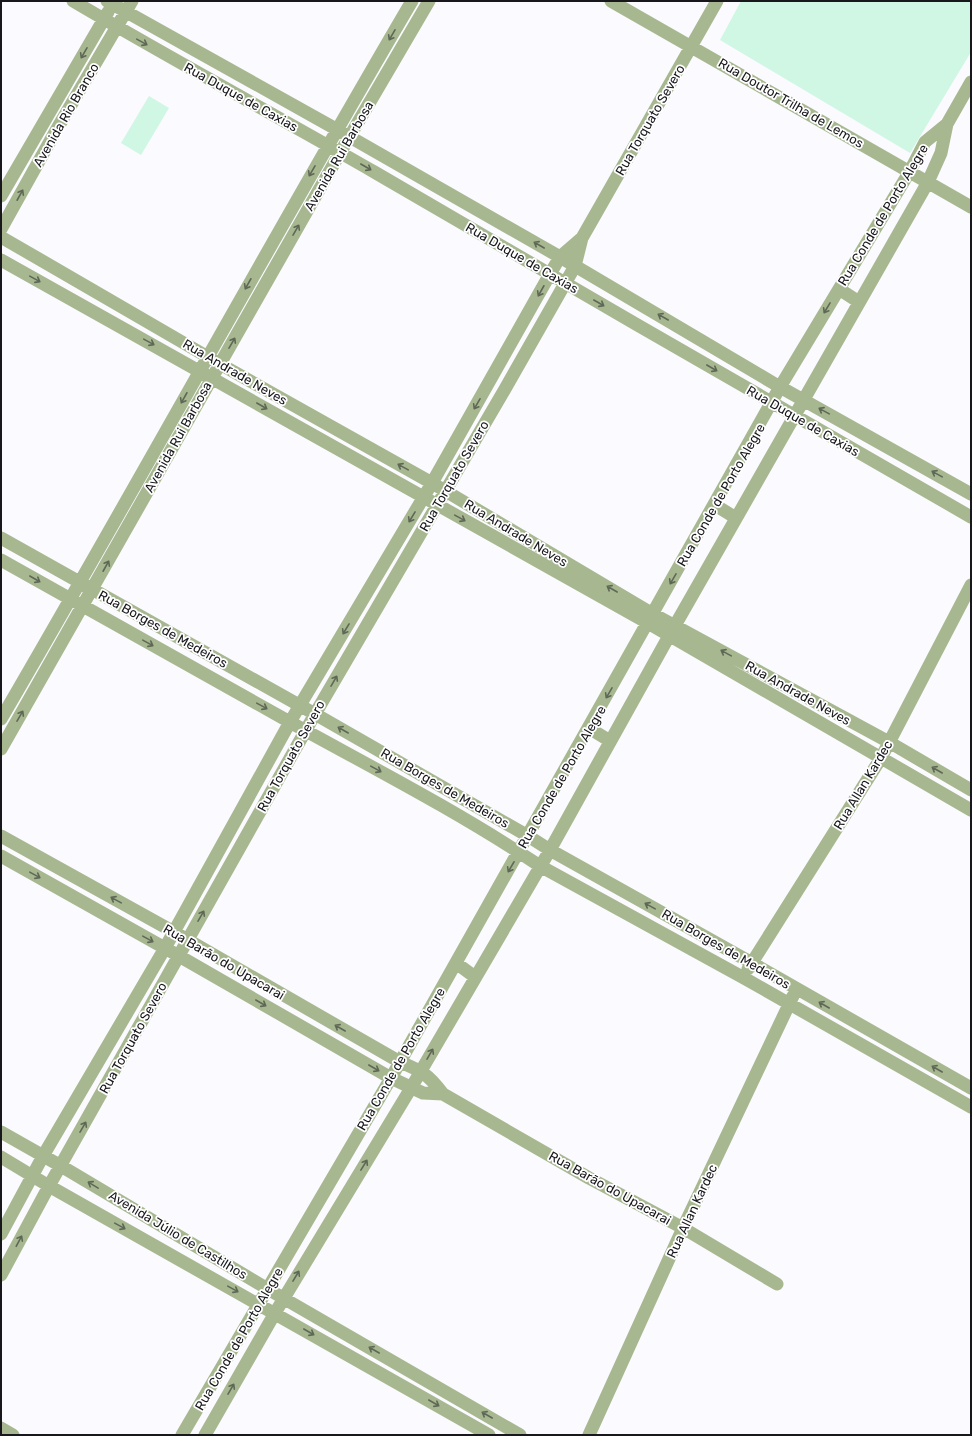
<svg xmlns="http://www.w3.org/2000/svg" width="972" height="1436" font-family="Rubik,sans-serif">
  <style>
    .green { fill: #cff7e4 }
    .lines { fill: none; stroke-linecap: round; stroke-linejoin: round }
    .minor { stroke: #a7b891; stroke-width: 13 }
    .oneway { stroke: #5f6856 }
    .labels { text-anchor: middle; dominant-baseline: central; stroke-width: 3.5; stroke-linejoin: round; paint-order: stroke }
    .street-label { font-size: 13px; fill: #17171c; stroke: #fff }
  </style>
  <rect width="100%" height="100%" fill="#fbfafe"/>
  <path class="green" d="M741,1H971V52L910,153L720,40Z
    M149,96L169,108L141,155L121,143Z"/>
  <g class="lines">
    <path class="minor" d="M73,1C173,60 275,115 376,173C574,288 772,404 971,517
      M107,1L336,129L560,257L780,387L971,494
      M611,1L971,207
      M1,196L108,12
      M1,229L58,127L132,1
      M1,237L220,364L432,483L653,614L889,742L971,790
      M1,260L648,623L971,810
      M839,289L859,302
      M715,505L736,518
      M1,538L315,714L528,836L550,850L752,963L971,1088
      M1,560C99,616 198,671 297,726C379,771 462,814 540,866L744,978L971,1107
      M1,719C140,481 272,239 412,1
      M589,728L610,741
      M1,749L340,153L429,1
      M1,836L174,932L400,1062C422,1071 428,1074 443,1094L589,1178L683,1228L777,1284
      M1,856L179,956L391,1078L423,1093L443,1094
      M456,963L475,977
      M748,969L881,758L971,585
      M1,1132L61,1166L283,1298L520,1435
      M1,1157L49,1186L489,1435
      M1,1234L43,1156L165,948L290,722L432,483L550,274L560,257L582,238
      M1,1275L49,1186L315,714L505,389L575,266L582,238L717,1
      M1,1428L13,1435
      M182,1435L391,1078L780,387L910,171L925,142L947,124
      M205,1435L275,1313L411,1088L550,850L669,636L928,182L941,153L947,124L971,82
      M589,1435L683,1228L793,996"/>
  </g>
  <defs><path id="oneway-shaft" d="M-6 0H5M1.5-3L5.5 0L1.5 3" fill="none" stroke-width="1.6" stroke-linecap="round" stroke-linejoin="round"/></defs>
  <g class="oneway">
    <use href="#oneway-shaft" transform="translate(392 35) rotate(120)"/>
    <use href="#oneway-shaft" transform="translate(142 42) rotate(29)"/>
    <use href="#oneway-shaft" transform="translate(84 53) rotate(120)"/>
    <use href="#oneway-shaft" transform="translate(366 167) rotate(30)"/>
    <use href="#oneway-shaft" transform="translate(312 171) rotate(120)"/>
    <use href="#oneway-shaft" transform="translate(20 195) rotate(-61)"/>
    <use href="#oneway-shaft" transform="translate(296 230) rotate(-60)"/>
    <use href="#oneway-shaft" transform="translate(539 245) rotate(-150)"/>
    <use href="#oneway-shaft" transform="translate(35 279) rotate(29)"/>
    <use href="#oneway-shaft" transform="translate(248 284) rotate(119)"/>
    <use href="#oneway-shaft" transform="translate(541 291) rotate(119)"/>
    <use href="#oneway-shaft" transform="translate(599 303) rotate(30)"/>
    <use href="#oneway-shaft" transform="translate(827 308) rotate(121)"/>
    <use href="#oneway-shaft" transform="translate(663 317) rotate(-150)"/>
    <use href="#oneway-shaft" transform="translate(149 342) rotate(29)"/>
    <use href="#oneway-shaft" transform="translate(232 343) rotate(-60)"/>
    <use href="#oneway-shaft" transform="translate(712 368) rotate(30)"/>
    <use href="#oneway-shaft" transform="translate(184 398) rotate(119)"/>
    <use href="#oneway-shaft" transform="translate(477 404) rotate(120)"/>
    <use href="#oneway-shaft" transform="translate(262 406) rotate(30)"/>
    <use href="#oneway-shaft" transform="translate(824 411) rotate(-151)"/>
    <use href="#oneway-shaft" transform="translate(403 467) rotate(-151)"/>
    <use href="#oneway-shaft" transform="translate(937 474) rotate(-151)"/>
    <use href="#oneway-shaft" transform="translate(412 517) rotate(121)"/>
    <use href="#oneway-shaft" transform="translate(460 518) rotate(29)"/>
    <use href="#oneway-shaft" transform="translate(106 566) rotate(-61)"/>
    <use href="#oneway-shaft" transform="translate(35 579) rotate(30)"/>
    <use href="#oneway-shaft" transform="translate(673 579) rotate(120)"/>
    <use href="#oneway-shaft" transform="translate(612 589) rotate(-150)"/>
    <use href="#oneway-shaft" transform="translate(346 629) rotate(121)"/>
    <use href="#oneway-shaft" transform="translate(148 643) rotate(29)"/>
    <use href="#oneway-shaft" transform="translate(726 653) rotate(-151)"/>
    <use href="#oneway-shaft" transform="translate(334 681) rotate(-60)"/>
    <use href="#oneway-shaft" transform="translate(609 693) rotate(120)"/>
    <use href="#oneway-shaft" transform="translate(262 706) rotate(29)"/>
    <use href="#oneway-shaft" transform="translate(20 716) rotate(-60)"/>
    <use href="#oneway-shaft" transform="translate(343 730) rotate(-150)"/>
    <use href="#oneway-shaft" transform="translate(376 769) rotate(29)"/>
    <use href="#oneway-shaft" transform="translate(937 770) rotate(-150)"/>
    <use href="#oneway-shaft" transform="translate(511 867) rotate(120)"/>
    <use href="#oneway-shaft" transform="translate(35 875) rotate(29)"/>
    <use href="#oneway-shaft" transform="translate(116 900) rotate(-151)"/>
    <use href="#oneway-shaft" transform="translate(650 906) rotate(-151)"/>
    <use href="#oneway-shaft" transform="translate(201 916) rotate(-60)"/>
    <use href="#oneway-shaft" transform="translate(148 939) rotate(29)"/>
    <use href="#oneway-shaft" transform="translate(261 1003) rotate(30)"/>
    <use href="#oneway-shaft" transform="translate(824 1005) rotate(-150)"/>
    <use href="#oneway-shaft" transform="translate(340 1028) rotate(-150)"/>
    <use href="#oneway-shaft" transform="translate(430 1054) rotate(-60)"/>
    <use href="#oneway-shaft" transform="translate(374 1068) rotate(30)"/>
    <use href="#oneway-shaft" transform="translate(937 1069) rotate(-150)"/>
    <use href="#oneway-shaft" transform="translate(83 1127) rotate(-60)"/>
    <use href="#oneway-shaft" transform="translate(364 1165) rotate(-58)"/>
    <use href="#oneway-shaft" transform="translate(93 1185) rotate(-149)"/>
    <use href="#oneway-shaft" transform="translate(120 1226) rotate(29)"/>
    <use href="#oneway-shaft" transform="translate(19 1241) rotate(-62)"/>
    <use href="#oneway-shaft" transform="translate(296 1276) rotate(-59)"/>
    <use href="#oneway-shaft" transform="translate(233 1289) rotate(29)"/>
    <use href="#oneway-shaft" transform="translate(309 1332) rotate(30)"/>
    <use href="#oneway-shaft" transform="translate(374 1350) rotate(-150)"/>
    <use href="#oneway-shaft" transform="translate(231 1389) rotate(-60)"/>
    <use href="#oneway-shaft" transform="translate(434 1403) rotate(30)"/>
    <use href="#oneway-shaft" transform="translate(487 1415) rotate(-150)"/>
  </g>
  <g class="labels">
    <g class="street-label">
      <text transform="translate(241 97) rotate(29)">Rua Duque de Caxias</text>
      <text transform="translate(791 103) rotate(30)">Rua Doutor Trilha de Lemos</text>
      <text transform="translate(66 115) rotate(-60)">Avenida Rio Branco</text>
      <text transform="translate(650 120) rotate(-60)">Rua Torquato Severo</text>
      <text transform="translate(339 156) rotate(-60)">Avenida Rui Barbosa</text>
      <text transform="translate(883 215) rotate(-59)">Rua Conde de Porto Alegre</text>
      <text transform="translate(522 258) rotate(30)">Rua Duque de Caxias</text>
      <text transform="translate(235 372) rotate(30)">Rua Andrade Neves</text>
      <text transform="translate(803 421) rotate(30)">Rua Duque de Caxias</text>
      <text transform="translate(178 437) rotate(-61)">Avenida Rui Barbosa</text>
      <text transform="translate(454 476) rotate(-60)">Rua Torquato Severo</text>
      <text transform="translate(721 495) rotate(-60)">Rua Conde de Porto Alegre</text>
      <text transform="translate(516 533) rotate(31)">Rua Andrade Neves</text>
      <text transform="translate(163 629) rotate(29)">Rua Borges de Medeiros</text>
      <text transform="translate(798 693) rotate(29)">Rua Andrade Neves</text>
      <text transform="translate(291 756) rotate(-61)">Rua Torquato Severo</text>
      <text transform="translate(562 777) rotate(-60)">Rua Conde de Porto Alegre</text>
      <text transform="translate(863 785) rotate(-59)">Rua Allan Kardec</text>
      <text transform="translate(445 788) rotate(30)">Rua Borges de Medeiros</text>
      <text transform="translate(726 949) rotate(30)">Rua Borges de Medeiros</text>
      <text transform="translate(224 962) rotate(30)">Rua Barão do Upacarai</text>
      <text transform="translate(133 1038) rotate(-61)">Rua Torquato Severo</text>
      <text transform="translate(401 1059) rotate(-60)">Rua Conde de Porto Alegre</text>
      <text transform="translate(610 1188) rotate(29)">Rua Barão do Upacarai</text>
      <text transform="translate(692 1211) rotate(-65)">Rua Allan Kardec</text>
      <text transform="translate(178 1235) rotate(31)">Avenida Júlio de Castilhos</text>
      <text transform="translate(239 1339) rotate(-60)">Rua Conde de Porto Alegre</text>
    </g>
  </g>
  <rect width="972" height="1436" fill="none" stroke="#17171c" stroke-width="4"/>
</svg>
